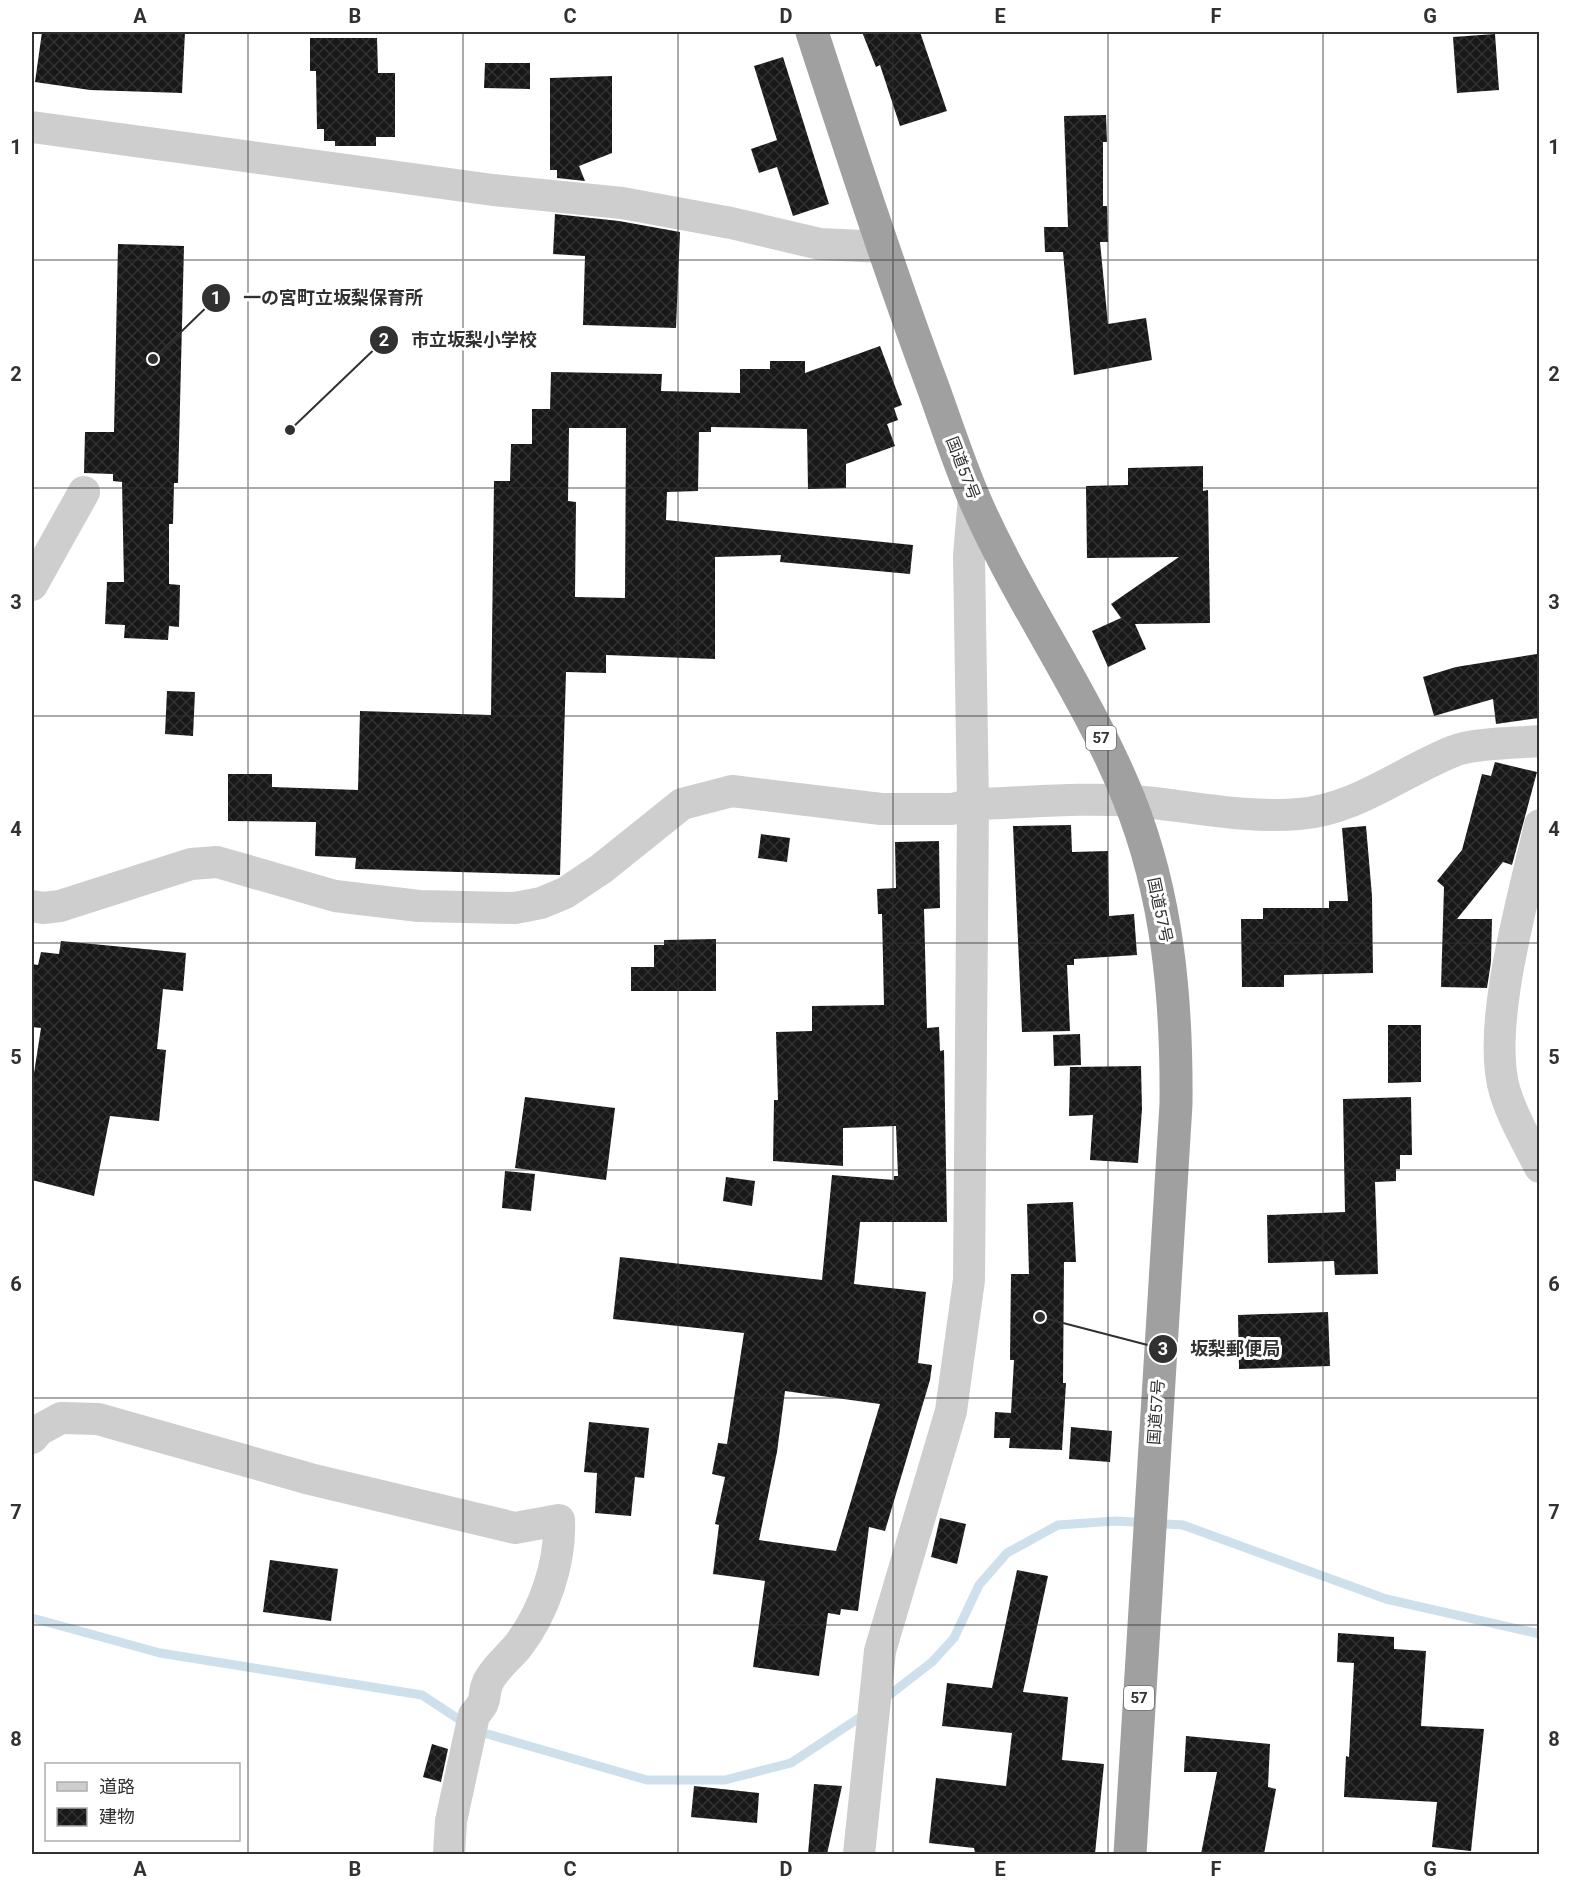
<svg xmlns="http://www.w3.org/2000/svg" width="1571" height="1886" font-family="Roboto,'Noto Sans JP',sans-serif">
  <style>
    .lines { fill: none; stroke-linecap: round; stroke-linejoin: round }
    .stream { stroke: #cde0ec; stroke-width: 9 }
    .building { fill: url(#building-cross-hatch); fill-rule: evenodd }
    .minor { stroke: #cecece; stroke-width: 32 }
    .trunk { stroke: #a0a0a0; stroke-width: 33 }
    .grid { fill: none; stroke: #313131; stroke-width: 1.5; stroke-opacity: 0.55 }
    .labels { text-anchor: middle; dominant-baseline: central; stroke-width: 6; stroke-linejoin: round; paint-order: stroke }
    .shield { fill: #fff; stroke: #6f6f6f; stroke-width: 1.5 }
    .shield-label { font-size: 15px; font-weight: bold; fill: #313131 }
    .street-label { font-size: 16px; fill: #313131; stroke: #fff }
    .leader { fill: none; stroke: #313131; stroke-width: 2 }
    .callout-dot { fill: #313131; stroke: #fff; stroke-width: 2 }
    .mark-label { font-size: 18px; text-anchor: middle; font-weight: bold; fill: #fff }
    .callout-label { font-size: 18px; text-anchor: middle; font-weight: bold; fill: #313131; stroke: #fff; stroke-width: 6; stroke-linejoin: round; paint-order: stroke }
    .neatline { fill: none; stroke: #313131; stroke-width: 2 }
    .grid-label { font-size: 20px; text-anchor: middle; font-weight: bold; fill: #313131 }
  </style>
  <defs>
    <pattern id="building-cross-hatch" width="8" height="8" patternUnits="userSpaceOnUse" patternTransform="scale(1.5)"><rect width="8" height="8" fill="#181818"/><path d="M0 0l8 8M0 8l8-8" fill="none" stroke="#313131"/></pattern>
  </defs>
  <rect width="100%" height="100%" fill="#fff"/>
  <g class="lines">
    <path class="stream" d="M32,1618L160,1653L422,1695L466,1724
      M883,1700L932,1662L954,1638L979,1585L1007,1553L1058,1525L1116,1521L1183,1525L1386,1599L1540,1634
      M477,1731L647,1780H725L791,1763L865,1714"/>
  </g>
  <path class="building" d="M42,32H185L182,93L90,90L35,82Z
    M862,32H920L947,111L900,126L880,65L876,67Z
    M1495,34L1499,90L1457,93L1453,37Z
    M310,38H377L378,73H395V137H376V146H335V141H324V129H317L316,71H310Z
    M783,57L829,204L793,216L777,167L759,173L751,149L777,140L754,66Z
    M485,63H530V89L484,88Z
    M612,76V153L579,166L585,181L557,178V170H550V78Z
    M1106,115L1107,142H1103V206H1107L1108,242H1100L1108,324L1146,318L1152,360L1074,375L1063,252H1045L1044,227H1068L1064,116Z
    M555,214L619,221L680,232L676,328L583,325L585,256L553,254Z
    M118,244L184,246L178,483H174L173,524H169V584L180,585L179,627L169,626L168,640L124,638L125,625L105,624L107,582H124L122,482L113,481V474L84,473L85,432H114Z
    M880,346L902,405L894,408L898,420L887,424L895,446L846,464V488L808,489L807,429L711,427V432H699L698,491L667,492L666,520L913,545L910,574L780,562L781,555L715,557V659L606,655V673L566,672L560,875L355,869L356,858L315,856L316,822L228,821V774H272V787L358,790L360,711L491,715L494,481H510L511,444H532V409H550L551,372L662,374L661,391L740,393V369H770V361H805V373ZM569,428H626L625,598L575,597L576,502L568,501Z
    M1203,466V491L1208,490L1210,623L1135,624L1146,649L1108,667L1092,631L1121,618L1111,604L1179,557L1087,558L1086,486L1128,485V468Z
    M1537,654L1539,718L1496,724L1493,699L1434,716L1423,677L1456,667Z
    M167,691L195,692L193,736L165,734Z
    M1495,762L1537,772L1512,865L1503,862L1457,919H1492L1491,962L1487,988L1441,987L1444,887L1437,881L1462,850L1482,774L1491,776Z
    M1071,825L1072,852L1108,851L1109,916L1134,914L1137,955L1074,959V965H1067L1070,1031L1022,1032L1013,826Z
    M1366,826L1372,896L1373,973L1284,975V987H1242L1241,919H1263V908H1329V901H1348L1342,828Z
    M761,834L790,838L787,862L758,858Z
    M939,841L940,908L924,909L927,1028L939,1027L940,1051L944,1050L947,1222H860L854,1284L926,1292L918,1363L932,1365L930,1380L885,1531L869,1527L858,1611L841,1609L840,1615L828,1613L819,1676L753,1667L765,1581L713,1574L719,1525L715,1524L725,1477L712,1474L718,1443L727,1444L744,1333L613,1319L620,1257L822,1280L832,1175L894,1180V1176H898L896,1126L843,1128V1166L773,1161L774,1100H778L776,1032L812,1031V1006L884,1005L882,914H878L877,889L896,888L895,842ZM785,1391L880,1404L836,1551L759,1540L777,1452Z
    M716,939V991H631V967H654V945H664V940Z
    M61,941L186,953L183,991L163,989L157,1049L166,1050L159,1121L110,1116L94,1196L32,1180V1086L41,1028L32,1027V964L38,965L41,952L59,954Z
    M1388,1025H1421V1082L1388,1083Z
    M1080,1034L1081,1065L1054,1066L1053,1035Z
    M1141,1066L1142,1109L1138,1163L1090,1160L1093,1115L1069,1116L1070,1067Z
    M525,1097L615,1108L606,1180L515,1168Z
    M1411,1097L1412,1155H1400V1169H1396V1181L1375,1182L1378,1274L1335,1275L1334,1261L1268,1263L1267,1215L1345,1212L1343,1099Z
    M505,1171L535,1174L531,1211L502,1208Z
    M726,1177L755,1181L752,1206L723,1201Z
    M1073,1202L1076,1262H1064L1063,1383H1066L1062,1450L1009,1448L1010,1438H994L995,1412L1011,1413L1014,1360H1010L1011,1274H1029L1027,1204Z
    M1328,1312L1330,1366L1239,1369L1238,1315Z
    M589,1422L649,1428L644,1478L635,1477L631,1516L595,1513L597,1473L584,1472Z
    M1071,1427L1112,1431L1110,1462L1069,1459Z
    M940,1518L966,1524L957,1564L931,1557Z
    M270,1560L338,1569L331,1621L263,1612Z
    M1017,1570L1048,1576L1023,1692L1068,1697L1062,1760L1104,1764L1095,1854L975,1853L974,1848L929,1843L936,1778L1006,1786L1012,1733L942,1726L947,1683L992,1688Z
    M1338,1633L1394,1637V1649L1426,1651L1421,1726L1484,1729L1471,1851L1432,1847L1437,1802L1344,1797L1346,1756L1349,1757L1354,1663L1337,1662Z
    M1186,1736L1270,1744L1268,1787L1276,1789L1264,1854H1201L1217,1772H1184Z
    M432,1744L448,1749L441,1782L423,1777Z
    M814,1784L842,1786L827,1854H808Z
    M694,1786L759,1793L757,1823L691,1817Z"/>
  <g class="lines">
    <path class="minor" d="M32,127L493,190L622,203L731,223L820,244L883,247
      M32,585L84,492
      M1540,825C1525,893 1485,1027 1505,1092C1513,1118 1527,1142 1540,1167
      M32,906L43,908L60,906L191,864L217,862L335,896L419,906L515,908L541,903L565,893L601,869L682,804L732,791L881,809H952L973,804C1023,803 1083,797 1132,801C1188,805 1243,819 1299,814C1356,810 1403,771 1454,751C1473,743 1517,743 1540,741
      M32,1438L39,1430L61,1418L98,1419L310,1479L515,1528L559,1520C561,1563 544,1612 518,1646C509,1657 494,1669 488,1682C481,1698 490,1697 474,1715L451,1821L449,1854
      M859,1854L880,1651L951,1411L969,1280L973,804L969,556L974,496"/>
    <path class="trunk" d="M812,32C851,152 890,272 934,390C947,426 959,463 974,498C1019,602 1087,694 1129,799C1168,896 1177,1001 1176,1104L1130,1854"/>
  </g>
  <path class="grid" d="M248,32V1854M463,32V1854M678,32V1854M893,32V1854M1108,32V1854M1323,32V1854M32,260H1540M32,488H1540M32,716H1540M32,943H1540M32,1170H1540M32,1398H1540M32,1625H1540"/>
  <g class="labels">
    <g class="shield">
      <rect x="1086" y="726" width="30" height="24" rx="4.5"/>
      <rect x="1124" y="1686" width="30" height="24" rx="4.5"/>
    </g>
    <g class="shield-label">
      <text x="1101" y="738">57</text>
      <text x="1139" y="1698">57</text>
    </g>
    <g class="street-label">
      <text transform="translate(963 468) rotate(69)">国道57号</text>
      <text transform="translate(1160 910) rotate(78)">国道57号</text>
      <text transform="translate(1156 1412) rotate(-86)">国道57号</text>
    </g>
  </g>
  <path class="leader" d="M153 359L216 298M290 430L384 340M1040 1317L1163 1349"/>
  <g class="callout-dot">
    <circle cx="153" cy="359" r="6"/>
    <circle cx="290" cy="430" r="6"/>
    <circle cx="1040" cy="1317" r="6"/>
    <circle cx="216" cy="298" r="15"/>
    <circle cx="384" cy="340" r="15"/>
    <circle cx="1163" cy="1349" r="15"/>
  </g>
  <g class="mark-label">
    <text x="216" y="304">1</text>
    <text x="384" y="346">2</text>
    <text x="1163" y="1355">3</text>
  </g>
  <g class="callout-label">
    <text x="333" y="304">一の宮町立坂梨保育所</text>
    <text x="474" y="346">市立坂梨小学校</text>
    <text x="1235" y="1355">坂梨郵便局</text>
  </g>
  <rect width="1571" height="1886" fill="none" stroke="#ffffff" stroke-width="66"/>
  <rect x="45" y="1763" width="195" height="78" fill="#ffffff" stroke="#adadad" stroke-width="1.5"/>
  <rect x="57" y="1782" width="30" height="9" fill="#cecece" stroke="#adadad" stroke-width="1.5"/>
  <text x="99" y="1793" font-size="18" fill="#313131">道路</text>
  <rect x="57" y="1808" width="30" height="18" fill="url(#building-cross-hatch)" stroke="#adadad" stroke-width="1.5"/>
  <text x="99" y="1823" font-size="18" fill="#313131">建物</text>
  <rect x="33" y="33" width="1505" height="1820" class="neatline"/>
  <g class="grid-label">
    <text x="140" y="23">A</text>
    <text x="355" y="23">B</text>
    <text x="570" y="23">C</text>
    <text x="786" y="23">D</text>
    <text x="1000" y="23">E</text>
    <text x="1216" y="23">F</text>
    <text x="1430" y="23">G</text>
    <text x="16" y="154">1</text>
    <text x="1554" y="154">1</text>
    <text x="16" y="381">2</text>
    <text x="1554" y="381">2</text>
    <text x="16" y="609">3</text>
    <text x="1554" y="609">3</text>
    <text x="16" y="836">4</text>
    <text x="1554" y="836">4</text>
    <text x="16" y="1064">5</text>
    <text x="1554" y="1064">5</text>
    <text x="16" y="1291">6</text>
    <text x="1554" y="1291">6</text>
    <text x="16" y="1519">7</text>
    <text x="1554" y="1519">7</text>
    <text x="16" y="1746">8</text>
    <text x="1554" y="1746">8</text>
    <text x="140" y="1876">A</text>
    <text x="355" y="1876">B</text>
    <text x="570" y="1876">C</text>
    <text x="786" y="1876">D</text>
    <text x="1000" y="1876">E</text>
    <text x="1216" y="1876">F</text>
    <text x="1430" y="1876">G</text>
  </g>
</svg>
